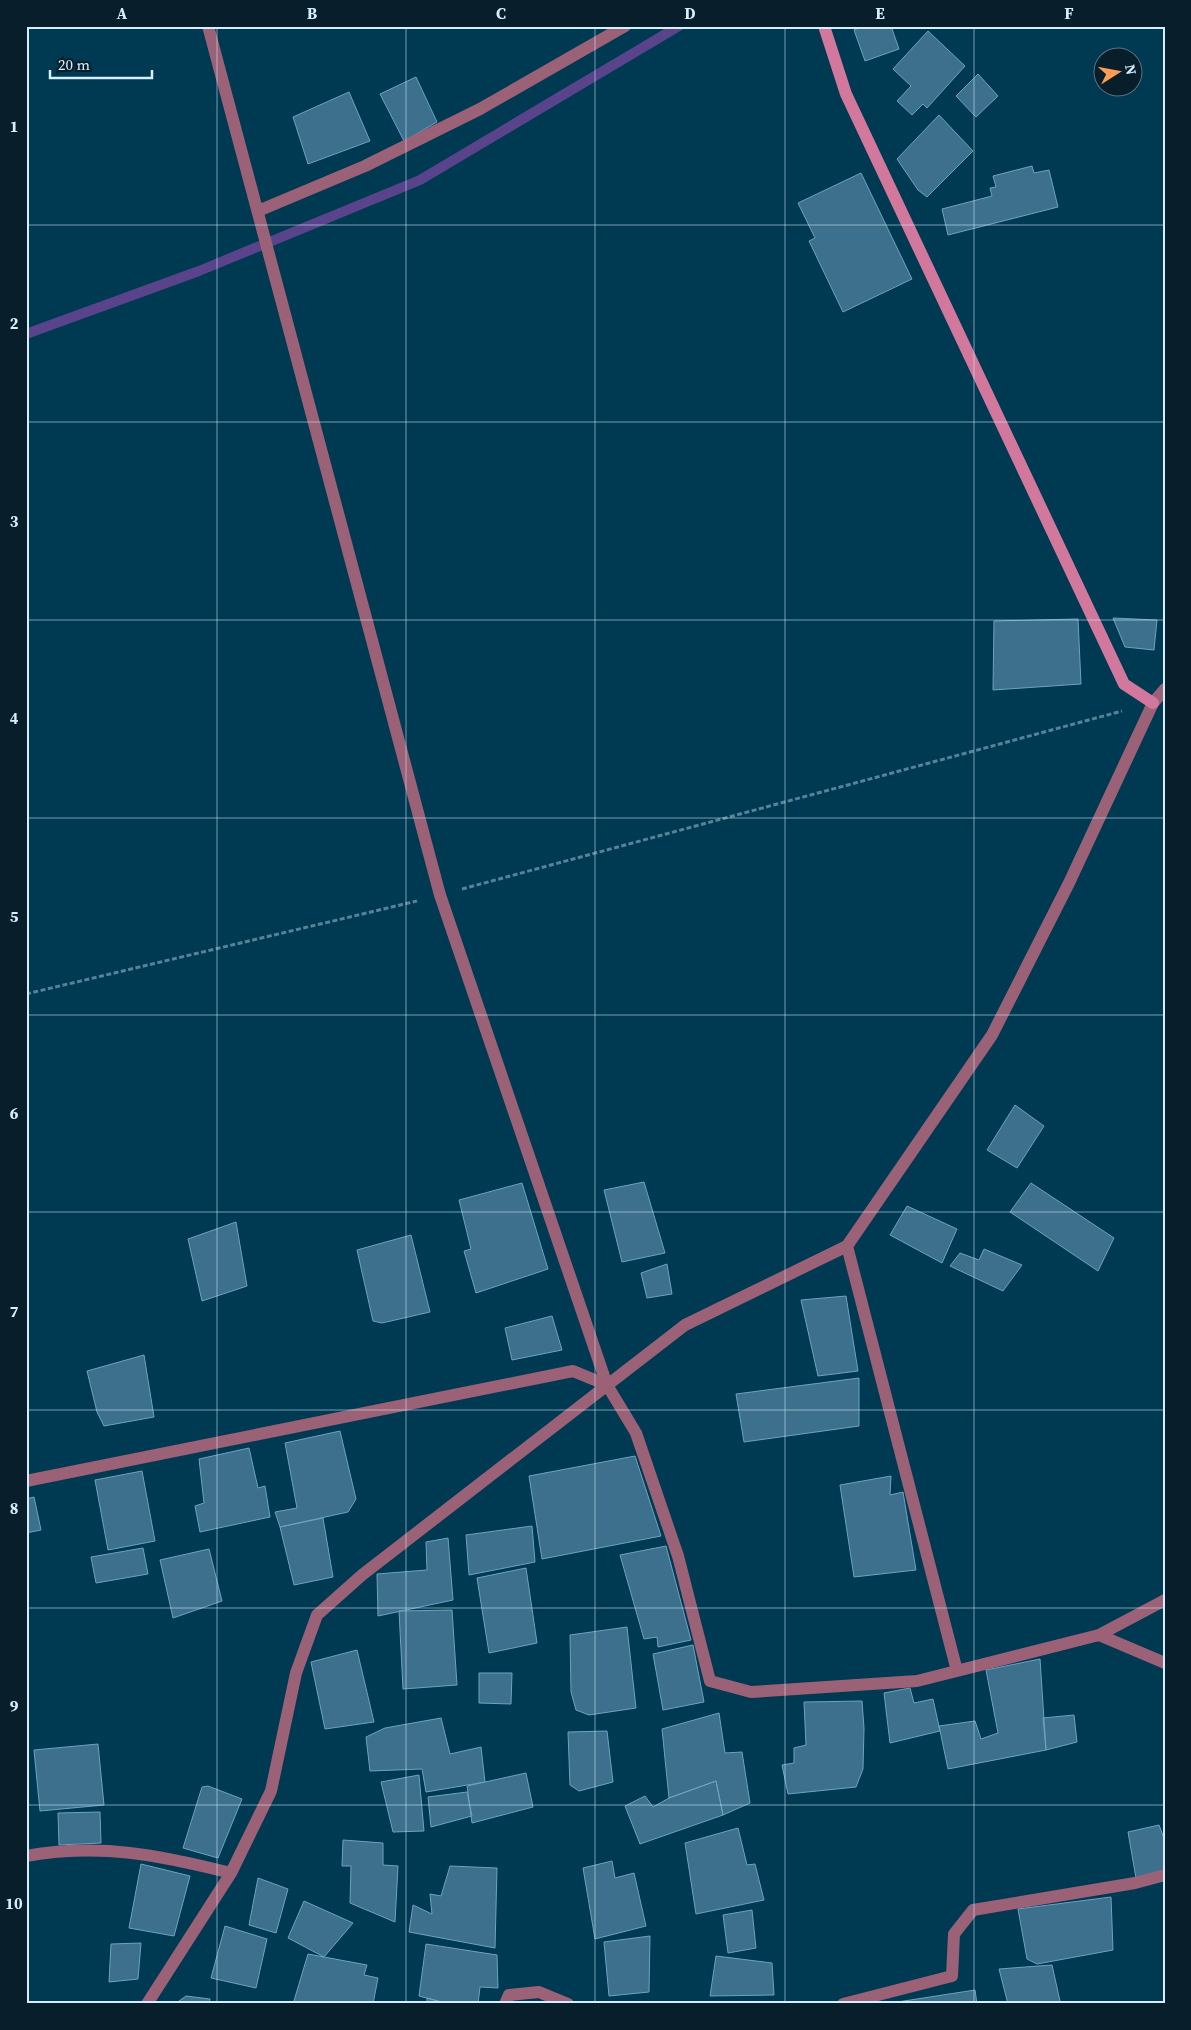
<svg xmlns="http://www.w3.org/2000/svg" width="1191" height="2030" font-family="'Source Serif 4',serif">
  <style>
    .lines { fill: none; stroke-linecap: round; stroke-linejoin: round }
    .stream { stroke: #59448c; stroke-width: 10 }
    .building { fill: #3d708d; stroke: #6ea2c0 }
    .path { stroke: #568398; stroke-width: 3; stroke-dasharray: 5 2.5; stroke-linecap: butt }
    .street { stroke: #9a6177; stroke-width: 12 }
    .secondary { stroke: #d2789d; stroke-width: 12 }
    .grid { fill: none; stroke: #d4efff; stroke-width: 1; stroke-opacity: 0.55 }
    .neatline { fill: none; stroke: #d4efff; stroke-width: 2 }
    .grid-label { font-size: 16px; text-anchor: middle; font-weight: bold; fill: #d4efff }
  </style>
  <rect width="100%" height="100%" fill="#003952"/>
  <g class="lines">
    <path class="stream" d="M26,334L199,271L420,180L679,26"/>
  </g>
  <path class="building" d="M864,26H891L899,49L865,61L854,30Z
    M928,31L965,66L927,108L923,104L912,115L897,101L911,86L893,69Z
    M978,74L998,96L976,117L956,96Z
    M416,77L437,122L404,141L380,94Z
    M349,92L370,141L308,164L293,117Z
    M939,115L973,151L927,197L918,190L897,159Z
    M1032,166L1034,173L1049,170L1058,207L948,235L942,209L992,196L990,188L996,187L993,176Z
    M861,173L912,279L843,312L809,241L815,238L798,203Z
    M1113,618L1157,620L1154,650L1125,647Z
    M1078,619L1081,684L993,690L994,621Z
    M1015,1105L1044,1126L1017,1168L987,1150Z
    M644,1182L665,1253L622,1262L604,1190Z
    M522,1183L548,1269L476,1293L464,1251L471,1249L459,1200Z
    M1031,1183L1114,1238L1098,1271L1010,1212Z
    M907,1206L957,1229L942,1263L890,1235Z
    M236,1222L247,1286L202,1301L188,1239Z
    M411,1235L430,1312L382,1323L373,1321L357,1250Z
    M984,1249L1022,1265L1003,1291L950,1266L960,1253L979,1260Z
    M667,1264L672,1294L647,1298L641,1273Z
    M846,1296L858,1371L818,1376L801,1300Z
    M552,1316L562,1350L512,1360L505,1328Z
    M144,1355L154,1417L104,1426L97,1412L87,1371Z
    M859,1378V1426L744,1442L736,1394Z
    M340,1431L356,1499L348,1512L280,1527L275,1512L297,1508L285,1443Z
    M249,1448L258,1488L265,1486L270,1517L200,1532L195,1506L204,1503L199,1459Z
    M635,1456L661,1536L542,1559L529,1476Z
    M142,1471L155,1541L108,1550L95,1480Z
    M891,1476L890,1495L903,1492L916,1570L854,1577L840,1485Z
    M34,1497L41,1530L26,1533V1499Z
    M323,1518L333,1577L294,1585L280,1527Z
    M532,1526L535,1562L469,1575L466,1535Z
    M448,1538L453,1600L378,1616L377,1574L427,1570L426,1542Z
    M666,1546L691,1640L658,1647L657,1637L644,1639L620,1555Z
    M143,1548L148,1574L96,1583L91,1557Z
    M209,1549L222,1601L173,1618L160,1560Z
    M526,1568L537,1643L489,1653L477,1578Z
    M452,1610L457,1685L403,1689L399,1611Z
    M627,1627L636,1708L589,1715L576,1710L571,1692L570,1635Z
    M693,1645L704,1702L663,1710L653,1654Z
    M357,1650L374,1722L325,1729L311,1662Z
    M1040,1659L1046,1750L948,1769L939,1726L975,1721L981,1739L998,1733L986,1670Z
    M479,1673H512L511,1704L479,1703Z
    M910,1688L914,1703L933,1699L940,1731L890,1743L884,1693Z
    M862,1701L864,1728L863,1769L856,1787L788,1794L782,1765L794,1763V1748L806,1745L804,1702Z
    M719,1713L725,1753L742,1752L750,1803L723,1815L716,1781L669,1798L662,1729Z
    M1074,1715L1077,1742L1046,1750L1043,1718Z
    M441,1718L450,1754L481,1747L485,1782L426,1792L422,1769L370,1771L366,1737L385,1728Z
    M607,1731L613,1782L579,1791L570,1785L568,1732Z
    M98,1744L104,1805L40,1811L34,1750Z
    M526,1773L533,1807L472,1823L467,1786Z
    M419,1775L424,1831L393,1832L381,1782Z
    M716,1781L723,1815L640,1844L625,1806L645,1796L653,1807L669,1798Z
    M208,1786L242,1799L218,1858L183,1848L202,1787Z
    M467,1792L472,1816L431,1827L428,1797Z
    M100,1812L101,1843L59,1845L58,1813Z
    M1159,1825L1165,1841V1870L1136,1878L1128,1832Z
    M738,1828L747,1865L755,1864L764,1900L696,1914L685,1843Z
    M343,1840L383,1843V1865L398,1866L395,1922L350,1903L351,1866H342Z
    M612,1861L615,1878L634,1873L646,1926L595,1939L583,1868Z
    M141,1864L190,1876L174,1936L129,1928Z
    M450,1866L497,1868L495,1948L409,1932L413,1905L432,1914L430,1894L441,1896Z
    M258,1878L288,1889L276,1933L249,1925Z
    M1111,1897L1113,1950L1037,1964L1027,1959L1018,1909Z
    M304,1901L353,1923L324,1957L288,1938Z
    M752,1910L756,1948L728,1953L723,1915Z
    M225,1926L267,1939L256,1988L211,1978Z
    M650,1936L649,1992L609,1996L604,1942Z
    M141,1943L138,1979L109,1982L111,1944Z
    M426,1944L497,1955L498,1988L480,1987L478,2004H449L419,1996Z
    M308,1954L367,1965L364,1975L378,1978L373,2004H293Z
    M716,1956L772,1963L774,1995L710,1996Z
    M1052,1965L1060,2001L1050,2004H1008L999,1969Z
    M975,1990L977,2004H891V2003Z
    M186,1996L210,1999L209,2004H180L179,2001Z
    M427,1998L449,2004H427Z"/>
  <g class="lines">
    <path class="path" d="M462,889L1122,711
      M26,994L417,901"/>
    <path class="street" d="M208,26L440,895L607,1385L636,1433L678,1556L710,1681L751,1692L917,1681L1099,1635L1165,1600
      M258,211L365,166L480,109L625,26
      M847,1246L957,1671
      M26,1481L573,1371L607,1385
      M1099,1635L1165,1663
      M26,1856C101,1843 159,1855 231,1873
      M147,2004L231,1873L271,1791L296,1673L317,1615L362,1575L685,1325L847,1246L992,1035L1069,883L1153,703L1165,689
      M505,2004L509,1995L539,1992L568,2004
      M843,2004L952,1976L954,1934L973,1910L1135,1883L1165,1875"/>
    <path class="secondary" d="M824,26L846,94L1124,684L1153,703"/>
  </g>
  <path class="grid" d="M217,26V2004M406,26V2004M595,26V2004M785,26V2004M974,26V2004M26,225H1165M26,422H1165M26,620H1165M26,818H1165M26,1015H1165M26,1212H1165M26,1410H1165M26,1608H1165M26,1805H1165"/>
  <rect width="1191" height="2030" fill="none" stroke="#081e2a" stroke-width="55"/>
  <g transform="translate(1118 72) rotate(79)"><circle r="24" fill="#081e2a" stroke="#5a727f"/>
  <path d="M0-4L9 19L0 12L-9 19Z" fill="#fd9c55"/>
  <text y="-8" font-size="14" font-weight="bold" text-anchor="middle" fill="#d4efff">N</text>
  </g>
  <path d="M50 70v8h102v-8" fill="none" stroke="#d4efff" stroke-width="2.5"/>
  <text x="58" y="70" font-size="15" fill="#d4efff" stroke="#081e2a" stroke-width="4" paint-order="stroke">20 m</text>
  <rect x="28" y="28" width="1136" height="1974" class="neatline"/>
  <g class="grid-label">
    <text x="122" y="19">A</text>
    <text x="312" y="19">B</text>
    <text x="501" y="19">C</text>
    <text x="690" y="19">D</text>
    <text x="880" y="19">E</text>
    <text x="1069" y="19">F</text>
    <text x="14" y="132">1</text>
    <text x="14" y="329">2</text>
    <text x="14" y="527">3</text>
    <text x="14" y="724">4</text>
    <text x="14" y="922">5</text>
    <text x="14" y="1119">6</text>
    <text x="14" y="1317">7</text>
    <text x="14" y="1514">8</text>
    <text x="14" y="1712">9</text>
    <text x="14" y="1909">10</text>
  </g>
</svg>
